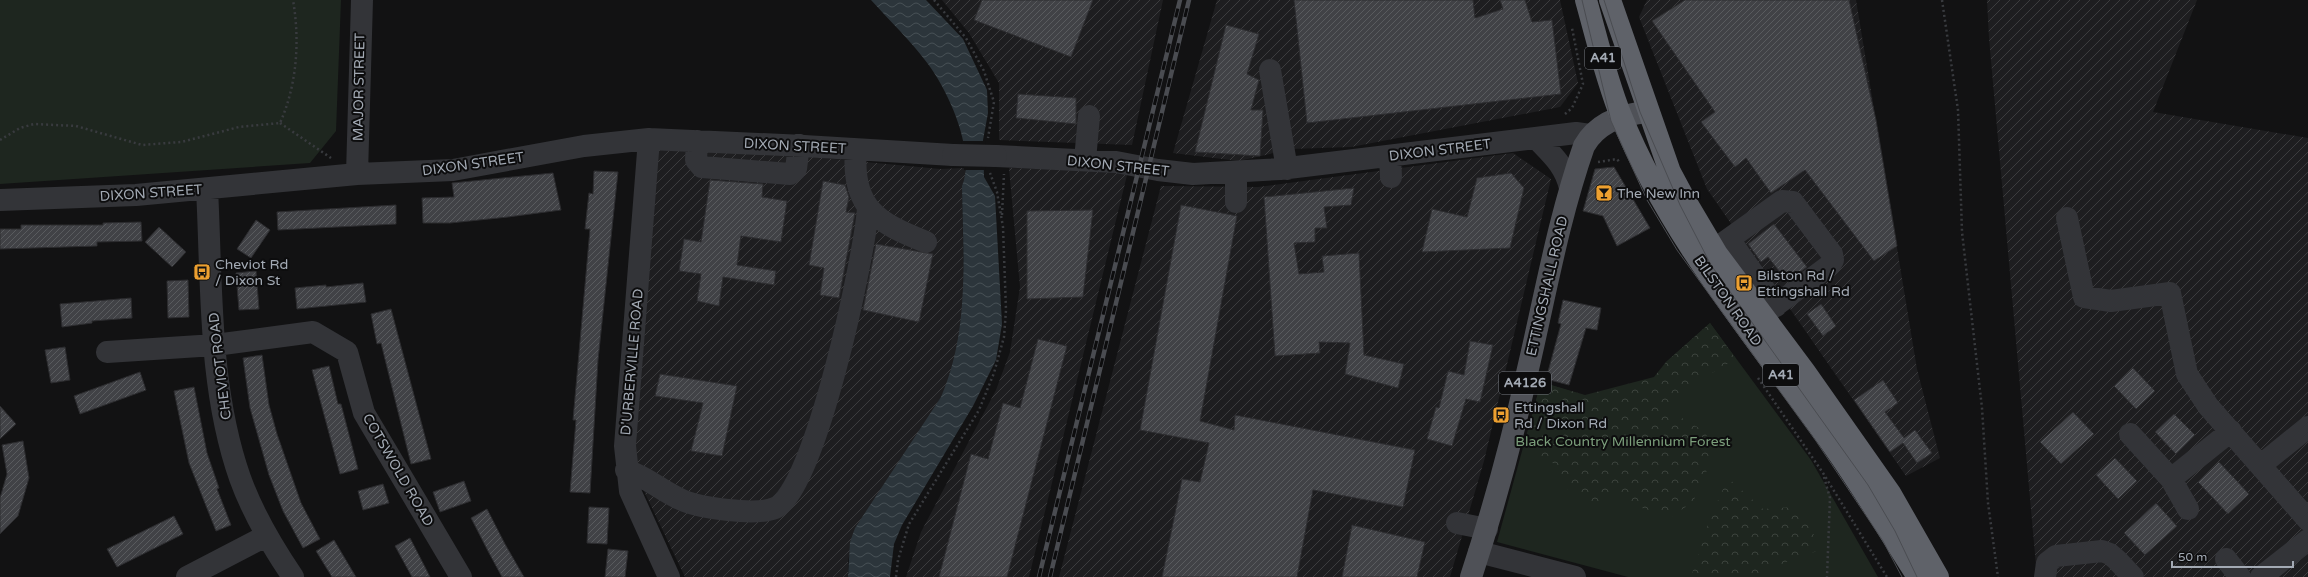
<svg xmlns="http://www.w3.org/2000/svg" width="2308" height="577" font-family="'Varela Round',sans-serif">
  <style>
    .industrial { fill: url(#industrial-furrows) }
    .green { fill: #1e261f }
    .forest { fill: url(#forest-crowns) }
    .water { fill: url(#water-waves) }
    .pier { fill: #121213 }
    .building { fill: url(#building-hatch); stroke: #2c2c2f }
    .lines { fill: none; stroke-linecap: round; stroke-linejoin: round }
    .path { stroke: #393b3f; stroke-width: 2.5; stroke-dasharray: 2 3; stroke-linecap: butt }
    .minor { stroke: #333438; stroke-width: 22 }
    .major { stroke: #4f5157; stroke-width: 22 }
    .highway { stroke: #5f6269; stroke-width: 22 }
    .tram { stroke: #4a4c51; stroke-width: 1 }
    .rail-casing { stroke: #4a4c51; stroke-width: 4.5 }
    .rail { stroke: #0d0d0e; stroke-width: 3; stroke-dasharray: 9; stroke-linecap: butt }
    .minor-bridge { stroke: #333438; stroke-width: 22 }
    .labels { text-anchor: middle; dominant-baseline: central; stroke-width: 4; stroke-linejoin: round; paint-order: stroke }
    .shield { fill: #0d0d0e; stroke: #767b82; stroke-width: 1 }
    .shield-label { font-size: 13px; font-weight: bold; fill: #a3aab4 }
    .street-label { font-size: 14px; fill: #a3aab4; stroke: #0d0d0e }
    .poi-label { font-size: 14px; fill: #a3aab4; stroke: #0d0d0e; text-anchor: start }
    .park-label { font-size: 14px; fill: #7b9e7b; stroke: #0d0d0e }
  </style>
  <defs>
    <pattern id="industrial-furrows" width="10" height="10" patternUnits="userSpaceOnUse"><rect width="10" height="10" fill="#1e1e20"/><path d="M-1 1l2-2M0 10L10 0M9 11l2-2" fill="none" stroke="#3c3c3e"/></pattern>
    <pattern id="forest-crowns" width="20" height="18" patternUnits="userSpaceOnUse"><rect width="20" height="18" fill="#1e261f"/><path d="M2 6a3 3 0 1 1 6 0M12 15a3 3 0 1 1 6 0" fill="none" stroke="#3c433d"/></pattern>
    <pattern id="water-waves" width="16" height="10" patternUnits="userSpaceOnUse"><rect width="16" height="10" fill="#2c353b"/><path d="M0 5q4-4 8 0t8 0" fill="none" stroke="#475055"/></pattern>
    <pattern id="building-hatch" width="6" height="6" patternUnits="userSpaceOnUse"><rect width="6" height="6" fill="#414246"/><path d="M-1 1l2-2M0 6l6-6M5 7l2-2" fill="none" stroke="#595b5e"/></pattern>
  </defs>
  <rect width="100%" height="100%" fill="#121213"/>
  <path class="industrial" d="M942,0H1163L1132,145L999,140V83L969,33Z
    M1217,0H1560L1578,83L1560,107L1351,147L1291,149L1239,161L1173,153Z
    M1647,0H1856L1917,369L1940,458L1906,476L1707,189L1639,17Z
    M1987,0H2197L2153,112L2308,138V577H2037L1989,38Z
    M726,149L940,169L964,168L967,174L962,186L964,296L959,339L950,378L941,397L912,446L855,528L848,561V577H685L642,487L635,459L658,150Z
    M1513,153L1551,179L1484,461L1450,577H1059L1161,186L1258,187Z
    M1009,168L1128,171L1029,577H906L921,532L996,390L1010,352L1020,287Z"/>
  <path class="green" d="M0,0H341L336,131L310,163L0,184Z
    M1710,323L1811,460L1878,577H1628L1497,542L1541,382L1645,414L1666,362Z"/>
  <path class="forest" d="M1710,323L1736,359L1686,388L1668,410L1706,432L1711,461L1693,502L1671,517L1642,508L1618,494L1596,504L1567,489L1557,465L1523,450L1541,382L1585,395L1654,377L1666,362Z
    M1728,478L1763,509L1794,507L1812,526L1817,551L1788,561L1758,577H1691L1710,518Z"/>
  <path class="water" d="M871,0H926L963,39L987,90L988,113L983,140L984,177L995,196L1002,324L996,360L973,406L902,525L894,544L890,577H848L850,542L855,528L941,397C970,330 963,257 962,186C976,152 949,92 928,64C911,41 890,21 871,0Z"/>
  <path class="pier" d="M961,141H985L986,170H964Z"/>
  <path class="building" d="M982,0H1093L1071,57L974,20Z
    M1294,0H1473L1475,18L1503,9L1500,0H1525L1532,22L1552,20L1561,94L1307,123Z
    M1685,0H1849L1876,120L1897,246L1874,261L1805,170L1771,193L1746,158L1735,167L1701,122L1715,112L1652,21Z
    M1226,25L1259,34L1247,74L1259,80L1251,110H1263L1260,156L1195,152Z
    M1018,94L1076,98V124L1016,118Z
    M1614,167L1650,228L1617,246L1603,216L1583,211L1595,169Z
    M594,171L618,172L598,360L590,493L570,492L576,420H573L590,229H585L589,193L593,194Z
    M553,173L561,210L508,217L450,223H423L422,198L454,197L452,183Z
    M1511,173L1524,188L1510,248L1422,252L1432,209L1467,217L1477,178Z
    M710,180L763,184L762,197L787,201L781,242L741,236L737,265L776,271L774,285L723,277L719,306L697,301L701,274L679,271L684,239L701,242Z
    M823,181L845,185L849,197L846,212L855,213L839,298L820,295L824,268L809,265Z
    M1354,188L1351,205L1324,207L1327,228H1315V242L1294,243L1299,274L1324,272L1322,256L1359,253L1364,355L1404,364L1398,388L1345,374L1350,343L1319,342L1320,353L1275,356L1264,197Z
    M396,205V224L278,230L277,212Z
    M1181,205L1237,216L1200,421L1234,430L1235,415L1415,450L1403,507L1313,490L1297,577H1162L1182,479L1200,482L1209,443L1140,430Z
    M1093,210L1083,297L1027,299V211Z
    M256,220L270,230L251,258L237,249Z
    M141,222L142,241L97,242V246L0,249V229H21V225H103V223Z
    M1774,224L1807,267L1787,281L1768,257L1761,262L1748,244Z
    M159,227L186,252L172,267L145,242Z
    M876,244L933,254L919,322L863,310Z
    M256,271L259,309L239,310L236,273Z
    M188,280L189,317L168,318L167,281Z
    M363,283L366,302L297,309L295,288L326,285V287Z
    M131,298L132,318L92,321V323L62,327L60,304Z
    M1563,300L1601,308L1597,330L1586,328L1569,385L1546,379L1561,324L1558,323Z
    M1821,304L1836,326L1823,336L1807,314Z
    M391,309L431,459L411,464L381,343L377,344L371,314Z
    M1038,339L1067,346L1007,577H939L971,454L988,459L1003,403L1020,408Z
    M1470,341L1493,345L1480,402L1466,399L1452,446L1427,439L1436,407L1439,408L1448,371L1464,375Z
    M65,347L70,380L51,383L45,350Z
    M262,355L269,405L277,434L301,503L320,539L303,548L283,511L269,475L250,408L243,358Z
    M329,366L338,404H341L358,469L340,474L312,370Z
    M2133,368L2155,391L2136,409L2114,386Z
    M140,372L146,390L80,414L74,396Z
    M660,374L737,386L722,456L691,451L703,403L655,396Z
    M1883,380L1898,403L1885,412L1904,438L1915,430L1932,453L1917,463L1903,443L1890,452L1854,400Z
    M194,387L207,453L219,488L217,489L231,525L216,531L189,463L174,391Z
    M0,406L16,424L0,439Z
    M2073,412L2094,434L2061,464L2040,442Z
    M2174,414L2195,435L2176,454L2155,432Z
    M23,441L29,478L18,516L0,534V498L7,474L2,445Z
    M2115,458L2137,481L2118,499L2096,475Z
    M2219,462L2249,494L2228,514L2198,482Z
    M464,481L471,501L440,512L433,492Z
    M383,484L389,503L363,510L358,491Z
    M2156,503L2177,526L2145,555L2124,533Z
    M589,507L609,508L607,544L587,543Z
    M487,509L505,544L524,577H502L489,553L471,518Z
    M174,516L183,534L117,567L107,549Z
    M1352,525L1425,542L1417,577H1342Z
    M410,538L425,567L430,577H412L395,546Z
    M334,540L356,577H332L316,551Z
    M608,549L628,551L625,577H605Z"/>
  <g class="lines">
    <path class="path" d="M934,0L966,38L984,71L994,102L988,138
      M1942,0L1958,110L1962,232L1982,408L1988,503L1998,577
      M1565,114L1572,108L1583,84L1572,28
      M280,123L331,158
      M0,140L20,128L34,124L76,126L142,145L181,142L239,127L280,123C297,85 300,41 293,0
      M1598,162L1617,159L1620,163
      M1002,215L1004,174
      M1758,378L1823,473L1887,577
      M1824,477L1830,498L1827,577
      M896,577L898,560L909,524L979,410L994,373L1004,337L1006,310L1003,227L997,192L990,173"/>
    <path class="minor" d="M1270,70L1287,169
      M1536,138C1551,154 1565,165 1570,188
      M649,139L625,446L630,491L669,577
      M697,141L696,160L702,167L790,174L796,169L799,145
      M856,150C851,208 878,223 926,242
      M996,156L1116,162L1158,170L1193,174L1280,169L1576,133L1590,135
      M1390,156L1391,177
      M1085,160L1089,116
      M1236,173V202
      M357,174L362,0
      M207,189C212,284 208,387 240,478C253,514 272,546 293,577
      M0,200L136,195L357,174L453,170L584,146L649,139L804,146L953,155
      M2067,218L2084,297L2111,301L2170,293L2187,374L2208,406L2308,520
      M1729,239L1776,306
      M1715,249L1782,201L1793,202L1832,254L1833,260L1830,265L1763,315
      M107,352L215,345L313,332L347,352L364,413L461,577
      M2130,434L2171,479L2231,431
      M2261,465L2308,427
      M626,470C647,477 662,491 682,500C700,508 756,516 775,508C815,492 865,254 868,208
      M2171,479L2188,509
      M1457,523L1487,529
      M1479,552L1575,577
      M2226,559L2240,577
      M187,577L266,536
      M2045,577L2047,563L2056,556L2102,551L2110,554L2117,560L2133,577
      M2261,577L2308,540"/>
    <path class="major" d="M1471,577C1493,510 1512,441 1527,373C1545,297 1558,220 1584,146C1597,123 1622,114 1648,112"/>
    <path class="highway" d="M1586,0C1597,39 1606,79 1621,116C1668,233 1751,332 1824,433C1858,479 1887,529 1918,577
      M1610,0L1670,172L1685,200L1717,254L1805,372L1890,493L1938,577"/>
    <path class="tram" d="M1582,0L1611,121L1647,200L1677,250L1816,441L1883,541L1902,577
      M1604,0L1640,112L1680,205L1711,265L1868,485L1895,531L1917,577"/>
    <g class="rail-casing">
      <path id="rail" d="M1039,577L1180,0
        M1050,577L1189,0"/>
    </g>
    <use href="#rail" class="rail"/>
    <path class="minor-bridge" d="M953,155L996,156"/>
  </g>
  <defs>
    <g id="bar-square" transform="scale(0.9)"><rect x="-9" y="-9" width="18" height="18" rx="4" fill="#eda030" stroke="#0d0d0e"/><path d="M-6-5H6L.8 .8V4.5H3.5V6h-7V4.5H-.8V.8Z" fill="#111"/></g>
    <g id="bus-square" transform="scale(0.9)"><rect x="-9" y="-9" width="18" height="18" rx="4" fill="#eda030" stroke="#0d0d0e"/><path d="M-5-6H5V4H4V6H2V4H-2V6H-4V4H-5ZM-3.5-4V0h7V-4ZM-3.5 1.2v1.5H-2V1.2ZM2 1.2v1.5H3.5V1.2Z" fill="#111"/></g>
  </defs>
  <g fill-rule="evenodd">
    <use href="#bar-square" x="1604" y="193"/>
    <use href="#bus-square" x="202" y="272"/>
    <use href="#bus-square" x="1744" y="283"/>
    <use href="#bus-square" x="1501" y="415"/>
  </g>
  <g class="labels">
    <g class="shield">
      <rect x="1585" y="47" width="36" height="22" rx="3"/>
      <rect x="1763" y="364" width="36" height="22" rx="3"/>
      <rect x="1499" y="372" width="52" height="22" rx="3"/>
    </g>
    <g class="shield-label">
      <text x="1603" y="58">A41</text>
      <text x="1781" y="375">A41</text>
      <text x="1525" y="383">A4126</text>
    </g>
    <g class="street-label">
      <text transform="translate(359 87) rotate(-89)">MAJOR STREET</text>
      <text transform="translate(795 146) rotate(3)">DIXON STREET</text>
      <text transform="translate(1440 150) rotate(-7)">DIXON STREET</text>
      <text transform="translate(473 164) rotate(-8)">DIXON STREET</text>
      <text transform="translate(1118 166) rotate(6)">DIXON STREET</text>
      <text transform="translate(151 193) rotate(-4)">DIXON STREET</text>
      <text transform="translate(1547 286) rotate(-77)">ETTINGSHALL ROAD</text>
      <text transform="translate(1728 301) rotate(55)">BILSTON ROAD</text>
      <text transform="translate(632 362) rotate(-85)">D'URBERVILLE ROAD</text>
      <text transform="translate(220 366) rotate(-97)">CHEVIOT ROAD</text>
      <text transform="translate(398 470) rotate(60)">COTSWOLD ROAD</text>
    </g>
    <g class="poi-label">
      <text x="1617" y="193">The New Inn</text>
      <text x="215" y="264">Cheviot Rd<tspan x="215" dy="16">/ Dixon St</tspan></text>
      <text x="1757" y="275">Bilston Rd /<tspan x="1757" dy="16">Ettingshall Rd</tspan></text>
      <text x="1514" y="407">Ettingshall<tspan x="1514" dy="16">Rd / Dixon Rd</tspan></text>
    </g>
    <g class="park-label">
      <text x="1623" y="441">Black Country Millennium Forest</text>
    </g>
  </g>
  <path d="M2172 561v6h121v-6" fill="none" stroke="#a3aab4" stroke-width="2"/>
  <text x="2178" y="561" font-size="12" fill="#a3aab4" stroke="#0d0d0e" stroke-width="3" paint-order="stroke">50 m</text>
</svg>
